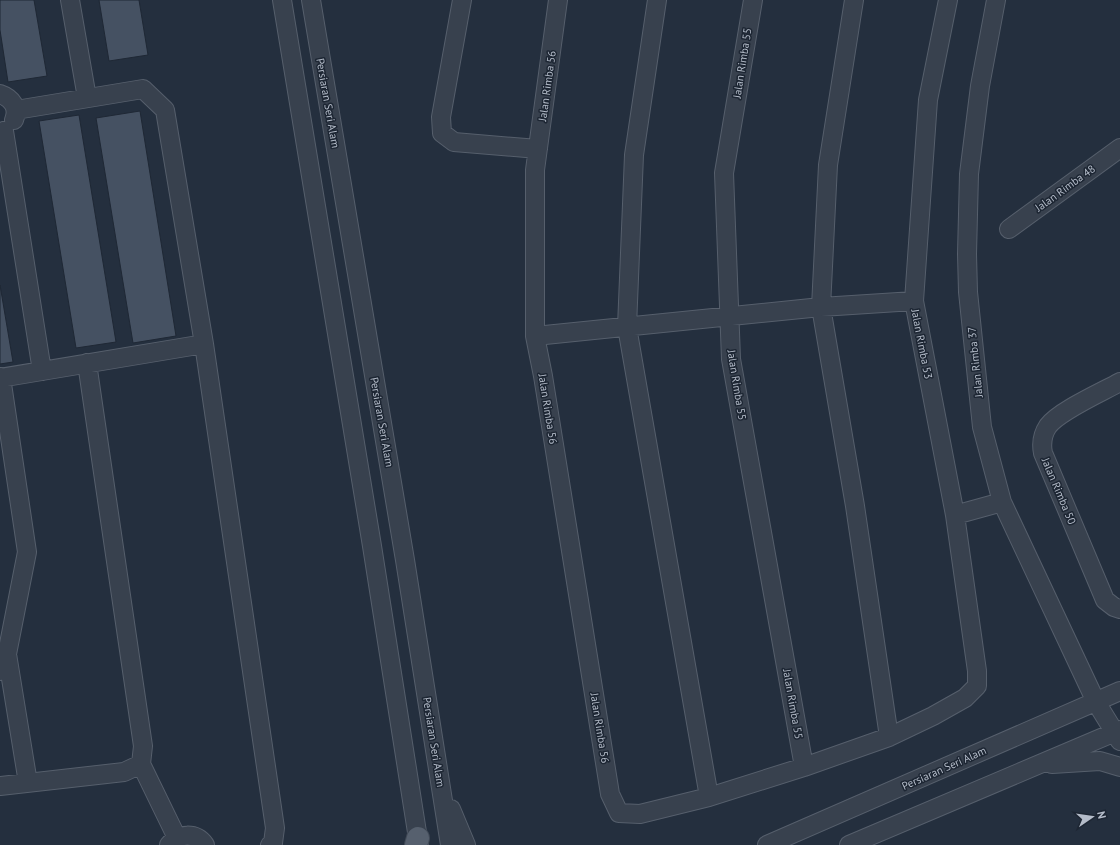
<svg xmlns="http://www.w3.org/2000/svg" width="1120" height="845" font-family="'PT Sans',sans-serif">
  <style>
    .building { fill: #455162; stroke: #1f2835 }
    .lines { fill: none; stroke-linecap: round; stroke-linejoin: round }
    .minor-casing { stroke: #565f6c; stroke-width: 20 }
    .major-casing { stroke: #414a57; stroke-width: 24 }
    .minor { stroke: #38414e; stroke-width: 18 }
    .major { stroke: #56606e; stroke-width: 22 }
    .labels { text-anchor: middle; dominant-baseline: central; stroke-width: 3; stroke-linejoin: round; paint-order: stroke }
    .street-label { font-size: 11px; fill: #b4bcc9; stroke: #1d2633 }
  </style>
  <rect width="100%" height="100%" fill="#242f3e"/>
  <path class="building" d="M0,0H34L47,76L8,82L0,30Z
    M99,0H139L148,55L109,61Z
    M140,111L176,336L133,343L96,118Z
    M79,115L116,342L76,348L39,121Z
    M0,285L13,362L0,364Z"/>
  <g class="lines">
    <g class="minor-casing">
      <path id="minor" d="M70,0L87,98
        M282,0L372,546L419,845
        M311,0L405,560L450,845
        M462,0L441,117L442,133L454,142L538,149
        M558,0L535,170V336L543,376L610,794L619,813L640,814L709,797L804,767L889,737L933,716L965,698L977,686V671L955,515L914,301L928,100L948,0
        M657,0L634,155L627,327L709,797
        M753,0L724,173L731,359L804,767
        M854,0L828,165L821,307L855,506L889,737
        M996,0L980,86L969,174L967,254L968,292L982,427L1002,502L1096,702L1120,741
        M0,94C12,98 19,108 14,120
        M16,110L143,89L165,110L204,344L275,828L273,843L270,845
        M4,131L42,371
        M1009,229L1120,148
        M535,336L821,307L914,301
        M0,378L204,344
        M1120,382C1102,392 1059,411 1048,426C1042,435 1041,443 1043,453L1105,600L1114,607L1120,609
        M955,515L1002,502
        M7,654L28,783
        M0,671L7,654L27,552L1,377
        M141,764L177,838
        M1052,764L1100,761L1120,767
        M0,786L124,772L141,764L143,746L87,363
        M451,809L466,845
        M169,845C178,833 196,832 205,845
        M767,845L1120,691
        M849,845L1120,730"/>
    </g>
    <g class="major-casing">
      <path id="major" d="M416,845L418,838"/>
    </g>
    <use href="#minor" class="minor"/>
    <use href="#major" class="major"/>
  </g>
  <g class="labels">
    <g class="street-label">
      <text transform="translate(742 63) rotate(-81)">Jalan Rimba 55</text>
      <text transform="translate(547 86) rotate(-82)">Jalan Rimba 56</text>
      <text transform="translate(328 103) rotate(80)">Persiaran Seri Alam</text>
      <text transform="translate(1065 188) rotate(-36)">Jalan Rimba 48</text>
      <text transform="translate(922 344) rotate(79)">Jalan Rimba 53</text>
      <text transform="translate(975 362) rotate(-96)">Jalan Rimba 37</text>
      <text transform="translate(737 385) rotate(81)">Jalan Rimba 55</text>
      <text transform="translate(548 409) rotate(81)">Jalan Rimba 56</text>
      <text transform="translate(382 422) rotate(80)">Persiaran Seri Alam</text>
      <text transform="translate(1059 491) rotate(67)">Jalan Rimba 50</text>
      <text transform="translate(793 704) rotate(80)">Jalan Rimba 55</text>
      <text transform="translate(600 728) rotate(81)">Jalan Rimba 56</text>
      <text transform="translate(434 742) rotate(81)">Persiaran Seri Alam</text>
      <text transform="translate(944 768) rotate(-24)">Persiaran Seri Alam</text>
    </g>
  </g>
  <g transform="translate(1092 817) rotate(77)" stroke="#1d2633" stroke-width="3" paint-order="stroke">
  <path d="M0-3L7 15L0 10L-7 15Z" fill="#b4bcc9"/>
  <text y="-6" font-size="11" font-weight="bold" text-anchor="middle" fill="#b4bcc9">N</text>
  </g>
</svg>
